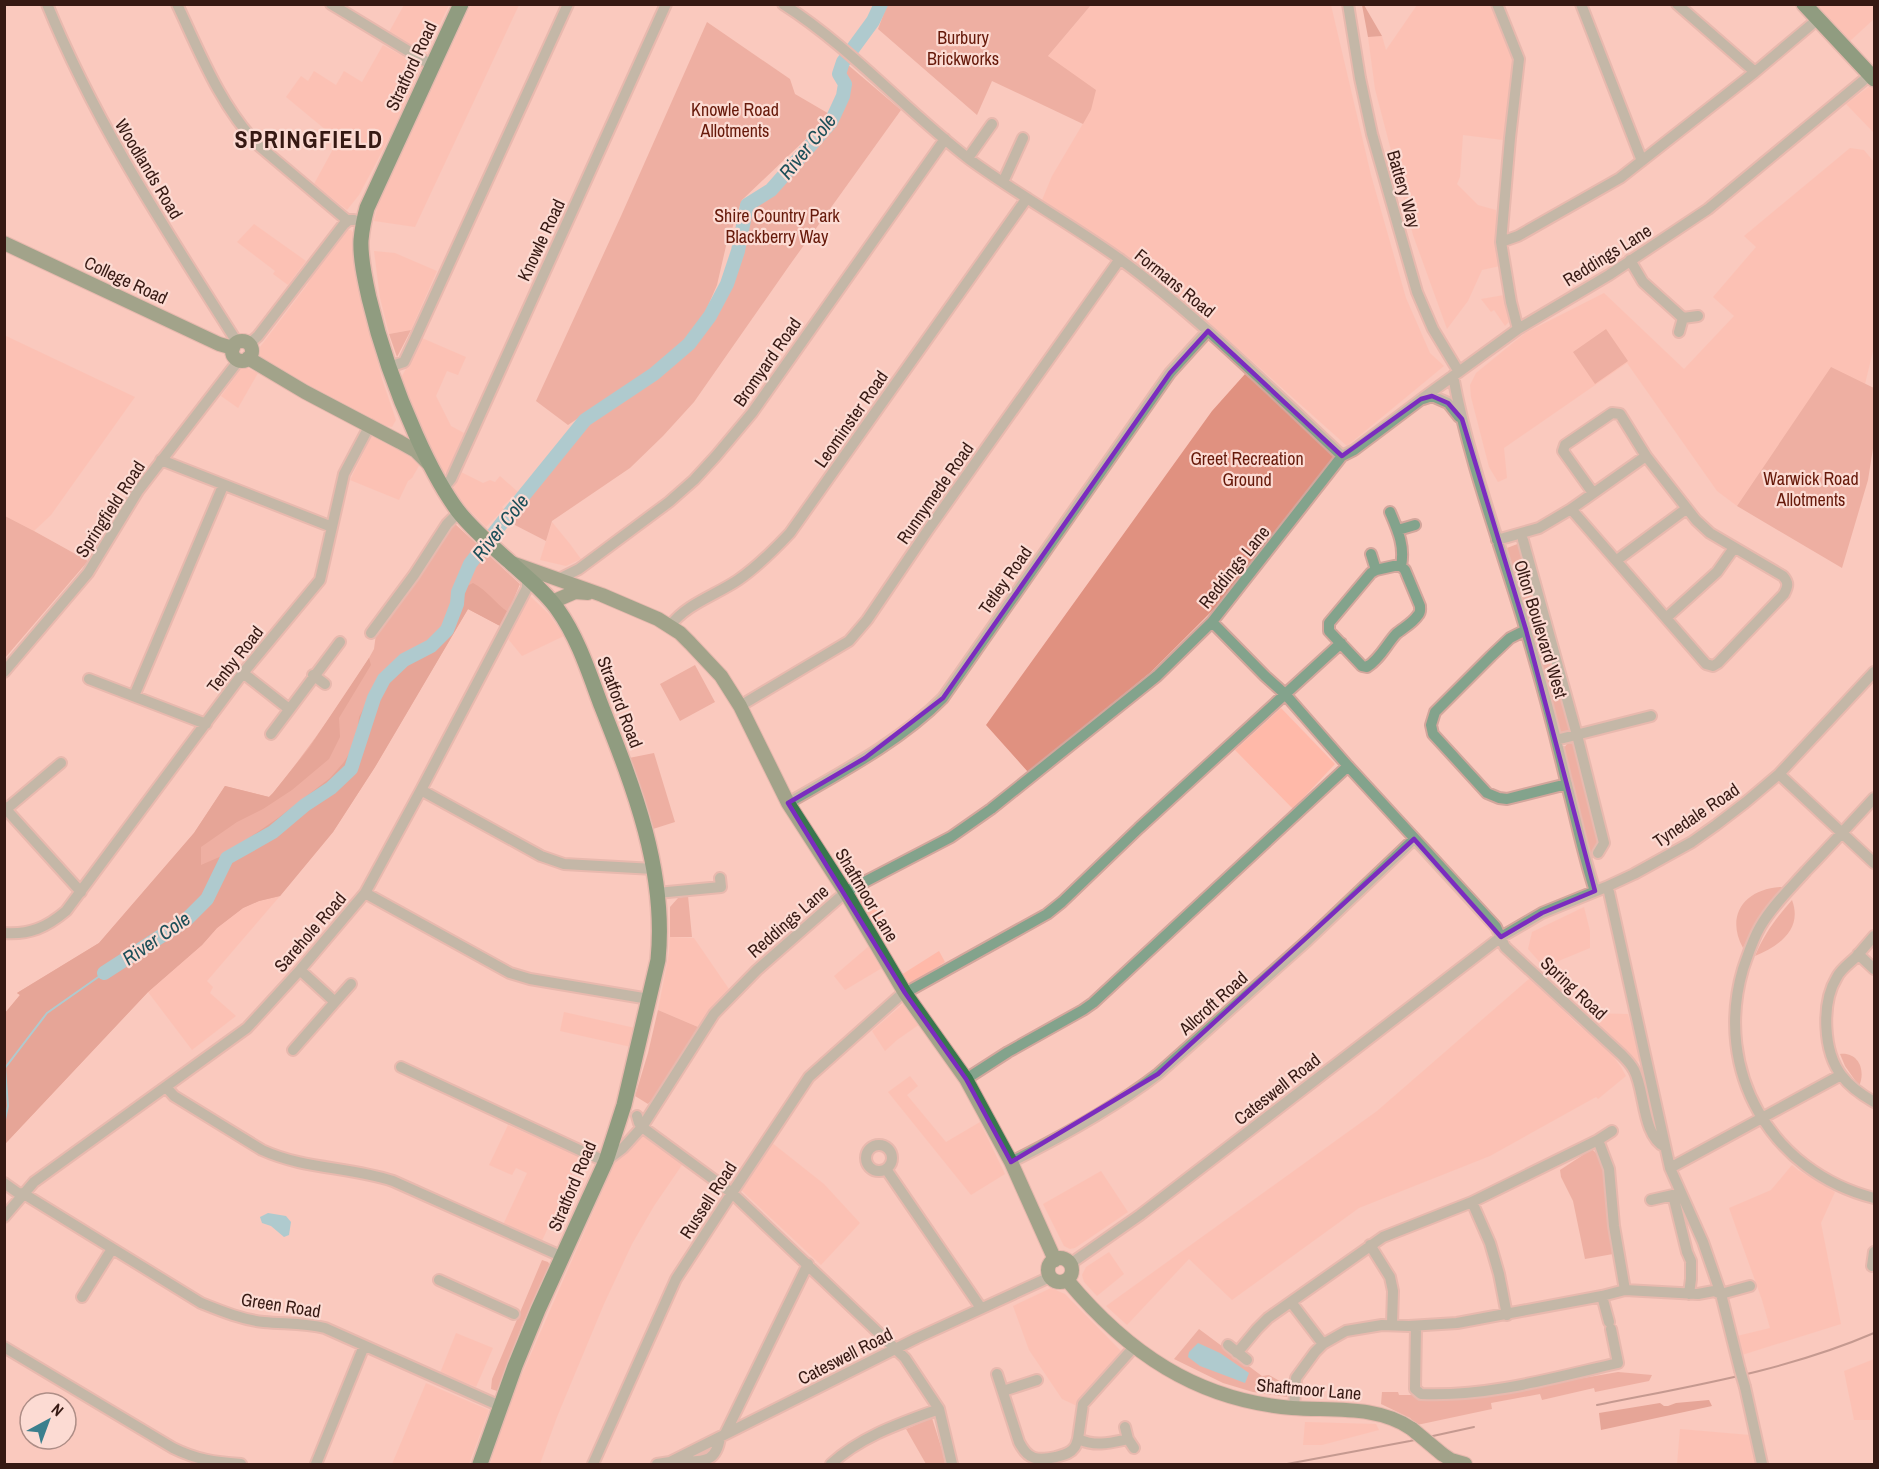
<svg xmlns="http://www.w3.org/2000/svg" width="1879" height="1469" font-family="'Archivo Narrow',sans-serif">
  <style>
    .built { fill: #ffb9a9 }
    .green { fill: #e09180 }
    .forest { fill: #ce7a68 }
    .water { fill: #56cce3 }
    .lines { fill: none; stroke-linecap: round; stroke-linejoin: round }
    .stream { stroke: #56cce3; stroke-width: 2 }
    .river { stroke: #56cce3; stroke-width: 14 }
    .minor-casing { stroke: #d3a69c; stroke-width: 14 }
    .major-casing { stroke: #d3a69c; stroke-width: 16 }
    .highway-casing { stroke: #d3a69c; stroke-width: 18 }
    .minor { stroke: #83a38c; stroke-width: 10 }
    .major { stroke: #38774d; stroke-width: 14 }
    .highway { stroke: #106737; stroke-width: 15 }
    .rail { stroke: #866159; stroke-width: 2 }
    .minor-bridge-casing { stroke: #d3a69c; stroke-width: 14; stroke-linecap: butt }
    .major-bridge-casing { stroke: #d3a69c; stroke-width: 16; stroke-linecap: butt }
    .minor-bridge { stroke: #83a38c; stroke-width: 10 }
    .major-bridge { stroke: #38774d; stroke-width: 14 }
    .marked { fill: none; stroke: #7b2cbf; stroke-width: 4.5; stroke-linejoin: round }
    .labels { text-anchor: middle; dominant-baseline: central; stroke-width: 4.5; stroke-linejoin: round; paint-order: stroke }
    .park-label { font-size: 18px; fill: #66190a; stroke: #fcdbd3 }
    .street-label { font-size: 18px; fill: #361913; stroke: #fcdbd3 }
    .water-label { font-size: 20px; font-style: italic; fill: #1c4f59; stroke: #fcdbd3 }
    .district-label { font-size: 24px; font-weight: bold; letter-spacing: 1.5px; fill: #361913; stroke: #fcdbd3 }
  </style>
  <rect width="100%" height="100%" fill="#fac9be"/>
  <path class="built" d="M404,5H449L426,53L389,32Z
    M471,5H519L415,227L374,221L378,204Z
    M1091,5H1331L1371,175L1406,298L1430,353L1444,366L1347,446L1159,278L1042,200L1052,176L1091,110L1048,56Z
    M1417,5H1491L1514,60L1503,140L1463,135L1460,177L1457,184L1478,205L1496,210L1500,266L1482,270L1468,301L1447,329L1413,235L1375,89L1368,37L1382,36L1386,50Z
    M1816,5H1874V19L1849,42Z
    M383,45L421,66L395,126L375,165L359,195L347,210L314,184L338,140L286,97L301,76L308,81L314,71L336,85L344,71L362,82Z
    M1871,85L1874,88V133L1846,104Z
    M1850,148L1864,150L1874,162V347L1865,384L1831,368L1737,506L1717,491L1627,363L1504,448L1507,478L1498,482L1489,467L1471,397L1470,385L1476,373L1525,333L1604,293L1684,369L1734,316L1713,297L1756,247L1744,236Z
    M254,224L306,261L288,285L273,274L275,271L237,242Z
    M345,230H351L356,236L360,288L382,379L396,420L392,427L374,424L261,360L259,355L260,347L307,285L322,259Z
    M374,251L395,253L437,271L411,330L389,334L380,298Z
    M1504,295L1509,322L1505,326L1494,310L1491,312L1481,299Z
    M4,335L135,397L51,515L34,531L5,516Z
    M422,338L466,357L458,375L447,371L436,396L451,426L464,433L447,472L444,473L437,464L400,380Z
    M243,366L258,373L238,408L221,396Z
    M374,434L391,444L420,464L412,478L408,481L399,500L350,480L370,439Z
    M461,472L483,483L490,480L495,482L500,476L518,492L502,507L504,509L486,527L466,507L453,489Z
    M552,522L570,544L581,559L566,566L540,560Z
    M529,595L549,614L564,636L522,656L508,639Z
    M1281,708L1335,764L1293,809L1235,750Z
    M866,892L884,922L875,927L858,897Z
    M280,896L207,981L213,987L210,993L236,1016L192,1050L148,992L202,945L217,928L243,908L259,901Z
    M1584,907L1590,931V948L1544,967L1528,949L1532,932Z
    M670,937L694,938L729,989L698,1027L658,1010L669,953Z
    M869,946L882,968L845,990L834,976Z
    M939,951L945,962L909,985L901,975Z
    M1530,978L1578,1025L1605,1045L1621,1067L1626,1076L1598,1099L1596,1097L1490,1156L1359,1208L1232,1300L1189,1259L1127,1325L1106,1306L1377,1111Z
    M904,1003L920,1024L897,1040L885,1051L872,1031Z
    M564,1012L635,1028L631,1047L560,1031Z
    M1587,1013L1628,1014L1641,1059L1638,1062Z
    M910,1076L918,1086L907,1095L946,1142L980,1122L1005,1174L971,1195L888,1092Z
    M508,1125L580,1157L541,1243L502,1227L527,1173L516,1168L512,1175L489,1165Z
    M642,1134L655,1142L682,1165L654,1206L632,1244L604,1304L557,1417L540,1464H490L509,1404L615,1162Z
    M771,1142L824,1184L860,1223L821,1265L741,1190Z
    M1792,1165L1798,1170L1835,1192L1821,1223L1841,1324L1742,1355L1737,1336L1770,1328L1762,1300L1729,1208L1771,1190Z
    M1101,1171L1128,1212L1075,1248L1070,1249L1064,1246L1043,1204Z
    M1109,1252L1124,1274L1097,1296L1084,1282L1082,1275L1086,1267Z
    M1051,1288L1065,1294L1121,1351L1081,1398L1077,1406L1062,1399L1029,1350L1013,1306Z
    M456,1333L493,1348L476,1387L440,1373Z
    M1874,1359V1420H1854L1844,1371Z
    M426,1383L489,1410L469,1464H392Z
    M1305,1422L1376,1424L1379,1430L1322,1445H1303Z
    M1680,1429L1750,1435L1757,1464H1677Z"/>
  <path class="green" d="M887,5H1091L1048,56L1096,90L1091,110L1083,124L992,81L977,115L878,29Z
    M707,22L790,79L795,94L831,115L742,200L726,246L717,285L704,315L685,342L649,371L568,425L536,401L621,216Z
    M843,62L847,64L901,110L789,266L694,402L663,436L630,468L552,521L546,541L505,520L585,420L654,374L690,344L710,316L727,284L738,251L747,205L771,190L831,122L843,96L845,84L839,74Z
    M1606,329L1628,361L1595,384L1573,352Z
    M411,330L397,357L389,334Z
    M1831,367L1874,388V442L1868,480L1842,568L1737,506Z
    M1245,374L1335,455L1218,605L1151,672L1028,772L986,725L1212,411Z
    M5,516L34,531L88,561L5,658Z
    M453,522L520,584L502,627L468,609L375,767L333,832L280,896L259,901L243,908L217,928L202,945L148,992L5,1144V1013L20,995L17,993L99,943L194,833L225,786L269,797L273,793C308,750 339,705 369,658L374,649L376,634Z
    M1520,543L1573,731L1567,735L1561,733L1507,548Z
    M695,665L715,702L680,721L660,684Z
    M1569,741L1575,742L1601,842L1595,852L1588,854L1564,748Z
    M654,753L675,822L653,829L629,758Z
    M1781,887L1783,888L1756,922L1743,948C1725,915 1745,889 1781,887Z
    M688,896L692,937H670V907L678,898Z
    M1792,900C1803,929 1779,946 1755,956C1764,934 1776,918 1792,900Z
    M658,1010L698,1027L658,1093L648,1104L635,1096L648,1053Z
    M1840,1054C1859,1052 1866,1071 1859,1086L1845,1066Z
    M1592,1149L1597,1154L1603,1169L1613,1254L1585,1259L1573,1201L1561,1177L1560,1170Z
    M542,1260L548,1262L550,1265L523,1323L497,1391L491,1389L492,1379Z
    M1199,1329L1262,1376L1269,1375L1290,1387L1287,1397L1253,1392L1223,1383L1174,1359Z
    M1618,1372L1652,1375L1649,1381L1595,1392L1594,1388L1542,1400L1540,1394L1491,1403L1492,1409L1417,1425L1410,1418L1381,1404L1382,1392H1398L1399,1395H1415L1424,1398H1468Z
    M932,1418L943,1453L945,1464H926L906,1429Z"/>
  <path class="forest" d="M1362,5H1364L1382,36L1368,37Z
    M473,583C487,590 495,603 508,612L502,627L468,609L375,767L333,832L280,896L259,901L243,908L217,928L202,945L148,992L5,1144V1013L20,995L17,993L99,943L194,833L225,786L269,797L273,793L309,748L369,658L371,665L339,718L340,737L329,759L292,790L263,809L237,822L201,847V865L224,855L278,818L330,778L344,762L356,743L359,717L379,679L403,656L438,635L454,604L455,592Z
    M1709,1400L1712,1406L1601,1430L1599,1413L1660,1403L1664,1406H1668L1676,1403Z"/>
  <path class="water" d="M268,1213L286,1216L291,1222L289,1235L284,1237L271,1226L262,1223L260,1217Z
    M1198,1343L1220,1353L1249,1373L1245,1383L1200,1366L1188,1357L1189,1352Z"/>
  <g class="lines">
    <path class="stream" d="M4,1124L8,1106L5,1068L47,1013L104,973"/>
    <path class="river" d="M104,973L186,920L207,899L227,858L273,832L305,805L331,788L351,769L374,698L384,679L404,660L431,646L447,630L457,604L458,592L470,564L512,510L585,420L654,374L689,344L710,316L727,284L738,251L747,205L771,190L831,122L843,96L845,84L839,74L843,62L873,21L881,4"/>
    <g class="minor-casing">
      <path id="minor" d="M47,4C96,125 168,233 237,342
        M177,4C200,53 220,105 258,145L348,221
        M331,4L433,66
        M783,4C852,48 905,110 969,159C1018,195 1071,224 1121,260C1200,318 1270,389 1342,456
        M1348,4L1360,78L1372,134L1409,264L1417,292L1433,329L1459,372
        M1497,4L1519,59L1510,138L1501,242L1511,302L1518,329
        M1581,4L1642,161
        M1677,4L1755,72
        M968,158L992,124
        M1003,182L1023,138
        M1501,242L1518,236L1620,178L1755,72L1818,19
        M1630,260L1643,282L1683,318L1698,316
        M1679,332L1683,318
        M249,344L258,336L344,224L349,220H354
        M389,367L404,362L414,341L568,4
        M1453,376C1469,463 1501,546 1526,631C1541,680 1554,730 1566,781C1576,818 1583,855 1595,891
        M1423,399L1432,396L1448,403L1459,417
        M161,460L332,527
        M443,489L451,479L666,4
        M1593,493L1563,451L1565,445L1612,413L1620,414L1646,456
        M1390,512C1398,531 1405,546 1401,566
        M1398,530L1415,525
        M1497,540L1539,528L1571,509L1646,456L1696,520L1710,533L1783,576C1789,583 1788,586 1784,594L1718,663L1713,666L1706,664L1571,509
        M1523,540L1577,735L1604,843L1598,853
        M1371,554L1376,570
        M1617,560L1686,509
        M1394,566H1401L1405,570L1420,606C1420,610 1421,612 1418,615C1413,623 1403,628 1396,634C1386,645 1380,659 1367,667L1362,666L1329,631V623L1371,573L1376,570Z
        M559,579L579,569L669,502L694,480L716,456L752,413L945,139
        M1666,618L1717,572L1734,548
        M1212,622L1265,676L1285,694L1348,766L1496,927L1505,947L1622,1055C1626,1059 1631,1064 1634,1070C1645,1090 1642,1136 1665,1147
        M670,626C686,604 716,595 738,580C757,567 774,550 790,533L1027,198
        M1526,630L1510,638L1491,656L1435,712L1431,725L1433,734L1487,793L1499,798L1507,799L1567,784
        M371,633L414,575L447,524L459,512
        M4,672L88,573L138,491L239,360
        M243,673L289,709
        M313,675L325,684
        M89,679L206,724
        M134,696L223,486
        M740,706L849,641L867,620L928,530L1120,259
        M271,734L340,642
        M1556,740L1651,716
        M1779,774L1874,863
        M421,790L541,856L564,864L654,869
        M1874,798C1852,822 1829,847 1806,871C1790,889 1772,906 1760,927C1752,941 1748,955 1743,969C1713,1071 1771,1172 1874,1198
        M788,803C840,773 901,741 943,698L1170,373L1208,331
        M4,807L81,892
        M4,811L61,763
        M1606,887L1609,892L1670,1168L1703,1242L1721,1294L1740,1370
        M365,893L510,973L530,979L649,999
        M657,893L721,887L720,878
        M4,933C30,935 47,927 66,911L243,673L320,580L344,474L370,425
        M1874,936C1868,943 1862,950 1856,957C1850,963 1841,969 1837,977C1821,1003 1823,1052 1842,1076C1850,1087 1862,1095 1874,1102
        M1858,954L1874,969
        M905,993L1047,914L1062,902L1139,828L1341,643
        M335,1002L351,984
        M293,1050L335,1002L300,970
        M401,1067L588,1154L606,1161L623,1148L642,1127L714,1014L757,970L839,898L851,889L951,837L991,809L1157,676L1212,622L1342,456L1354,450L1427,395L1518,329L1609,275L1708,209L1870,75
        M966,1079L1008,1052L1083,1010L1093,1003L1348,766
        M166,1087L174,1096L262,1150C306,1170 348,1166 393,1181L563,1257
        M637,1116L639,1123L642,1127L732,1193L905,1358L939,1409L952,1464
        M1598,1140L1609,1169L1614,1226L1625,1290
        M866 1158a13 13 0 1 1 26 0a13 13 0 1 1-26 0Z
        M1011,1162C1061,1137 1114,1108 1158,1074L1308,940L1414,839
        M1670,1168L1841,1075
        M886,1169L981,1308
        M4,1183L18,1193L24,1194L201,1303C221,1311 243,1320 264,1322C285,1324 305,1323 325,1328L500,1406
        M1651,1200L1673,1195L1687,1252L1691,1261V1279L1689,1294
        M1472,1202L1490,1243L1499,1274L1507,1315
        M4,1217L34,1182L247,1028L300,970L365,893L421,790L527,588V577
        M1370,1245L1390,1277L1393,1291L1392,1324
        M1070,1264L1140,1215L1501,937L1542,913L1606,887L1634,874L1692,842L1716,825L1746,802L1779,774L1874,672
        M1872,1266L1874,1252
        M439,1280L514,1314
        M1602,1296L1609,1322
        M82,1297L112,1249
        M1291,1302L1323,1344
        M1416,1326L1415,1389L1421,1394C1488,1397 1553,1378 1618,1363L1611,1329
        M1228,1345L1247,1360
        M4,1347L173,1448C197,1460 215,1462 241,1464
        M1237,1353L1257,1329L1268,1318L1383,1237L1472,1202L1598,1140L1612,1131
        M997,1374L1019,1442C1028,1460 1037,1461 1056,1457C1062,1455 1070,1454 1074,1448C1076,1446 1077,1442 1078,1439
        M1745,1387L1762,1464
        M1003,1391L1037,1380
        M1294,1408L1296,1378L1315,1352L1323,1344L1346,1331L1382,1325L1409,1326L1457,1323L1602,1296L1625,1290L1698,1294L1714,1291L1721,1294L1750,1286
        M1125,1427L1128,1439L1134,1448
        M725,1434L808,1264
        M1128,1439C1110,1443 1096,1447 1078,1439L1083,1404L1134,1347
        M676,1462C700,1460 716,1466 720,1437
        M316,1464L364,1346
        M593,1464L676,1279L732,1193L809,1077L904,992
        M657,1464L670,1462L917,1338L1050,1277
        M831,1464C861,1436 901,1423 939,1409"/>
    </g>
    <g class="major-casing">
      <path id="major" d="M4,243L219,344L233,348
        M232 351a10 10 0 1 1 20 0a10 10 0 1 1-20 0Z
        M248,358L305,392L400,442L416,451L428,463
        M512,563L602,595L658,619L680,633L690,643L721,676L740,706L788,803L846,893L905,993L966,1079L1011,1162L1055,1260
        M552,602L575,592L588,593
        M1048 1270a12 12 0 1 1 24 0a12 12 0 1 1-24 0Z
        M1067,1280C1127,1352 1196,1400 1292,1408C1332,1411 1378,1405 1412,1429
        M1442,1454L1451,1460L1465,1464"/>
    </g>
    <g class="highway-casing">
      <path id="highway" d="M461,4L367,208C364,219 362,229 361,240C360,258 365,280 369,298C380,345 396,391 416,435C428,462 441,488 458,511C473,530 492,546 510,562C526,577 545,591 558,610C578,638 589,673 601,705C633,786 667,871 658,960L624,1105L606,1161L538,1310L515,1366L480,1464
        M1804,4L1874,79"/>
    </g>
    <use href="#minor" class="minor"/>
    <use href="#major" class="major"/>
    <use href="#highway" class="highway"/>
    <path class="rail" d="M1597,1405C1691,1386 1786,1371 1874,1333
      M1287,1464L1410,1441L1474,1427"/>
    <g class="minor-bridge-casing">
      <path id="minor-bridge" d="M1740,1370L1745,1387"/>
    </g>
    <g class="major-bridge-casing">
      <path id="major-bridge" d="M1412,1429L1442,1454"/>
    </g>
    <use href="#minor-bridge" class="minor-bridge"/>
    <use href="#major-bridge" class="major-bridge"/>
  </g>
  <path d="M0 0H1879V1469H0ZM1208,331L1342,456L1421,399L1432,396L1448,403L1462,419L1526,630L1595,891L1542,913L1501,937L1414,839L1158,1074L1011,1162L966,1079L905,993L788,803L865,758L943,698L1170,373Z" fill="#fac9be" fill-opacity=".55" fill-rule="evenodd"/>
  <path class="marked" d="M1208,331L1342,456L1421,399L1432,396L1448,403L1462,419L1526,630L1595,891L1542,913L1501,937L1414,839L1158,1074L1011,1162L966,1079L905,993L788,803L865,758L943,698L1170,373Z"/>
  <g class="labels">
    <g class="park-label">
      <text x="963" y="37">Burbury<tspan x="963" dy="21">Brickworks</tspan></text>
      <text x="735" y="109">Knowle Road<tspan x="735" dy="21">Allotments</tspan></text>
      <text x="777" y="215">Shire Country Park<tspan x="777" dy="21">Blackberry Way</tspan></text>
      <text x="1247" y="458">Greet Recreation<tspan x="1247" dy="21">Ground</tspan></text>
      <text x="1811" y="478">Warwick Road<tspan x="1811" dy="21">Allotments</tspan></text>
    </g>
    <g class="street-label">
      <text transform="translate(411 66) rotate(-65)">Stratford Road</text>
      <text transform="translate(149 169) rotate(59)">Woodlands Road</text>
      <text transform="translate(1404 189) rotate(74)">Battery Way</text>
      <text transform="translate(541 240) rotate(-65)">Knowle Road</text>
      <text transform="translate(1607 255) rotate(-32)">Reddings Lane</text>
      <text transform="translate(126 280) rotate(25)">College Road</text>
      <text transform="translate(1175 283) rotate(39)">Formans Road</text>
      <text transform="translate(767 362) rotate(-55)">Bromyard Road</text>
      <text transform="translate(851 419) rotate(-55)">Leominster Road</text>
      <text transform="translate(935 493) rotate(-55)">Runnymede Road</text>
      <text transform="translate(110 509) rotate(-57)">Springfield Road</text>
      <text transform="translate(1234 567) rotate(-51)">Reddings Lane</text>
      <text transform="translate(1005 580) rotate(-55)">Tetley Road</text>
      <text transform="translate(1541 629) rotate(73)">Olton Boulevard West</text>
      <text transform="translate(235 659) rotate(-52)">Tenby Road</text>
      <text transform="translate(620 702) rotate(69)">Stratford Road</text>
      <text transform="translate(1696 815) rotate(-34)">Tynedale Road</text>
      <text transform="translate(867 895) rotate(59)">Shaftmoor Lane</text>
      <text transform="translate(788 921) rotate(-41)">Reddings Lane</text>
      <text transform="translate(310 932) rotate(-49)">Sarehole Road</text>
      <text transform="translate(1574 988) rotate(43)">Spring Road</text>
      <text transform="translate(1213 1003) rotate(-42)">Allcroft Road</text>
      <text transform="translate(1277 1089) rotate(-38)">Cateswell Road</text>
      <text transform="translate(572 1186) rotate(-67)">Stratford Road</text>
      <text transform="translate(708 1200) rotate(-57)">Russell Road</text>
      <text transform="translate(281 1305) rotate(9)">Green Road</text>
      <text transform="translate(845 1356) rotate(-27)">Cateswell Road</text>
      <text transform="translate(1309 1389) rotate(5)">Shaftmoor Lane</text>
    </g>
    <g class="water-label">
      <text transform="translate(807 146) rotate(-51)">River Cole</text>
      <text transform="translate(500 527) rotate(-52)">River Cole</text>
      <text transform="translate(156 938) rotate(-35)">River Cole</text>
    </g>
    <g class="district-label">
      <text x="309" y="139">SPRINGFIELD</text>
    </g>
  </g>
  <rect width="1879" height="1469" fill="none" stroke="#361913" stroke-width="12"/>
  <g transform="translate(48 1421) rotate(41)"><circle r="28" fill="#fcdbd3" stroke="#ad8d86" stroke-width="1.5"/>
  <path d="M0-4.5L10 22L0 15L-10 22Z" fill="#3b7f8d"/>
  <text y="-9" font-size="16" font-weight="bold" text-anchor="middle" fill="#361913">N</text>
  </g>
</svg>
